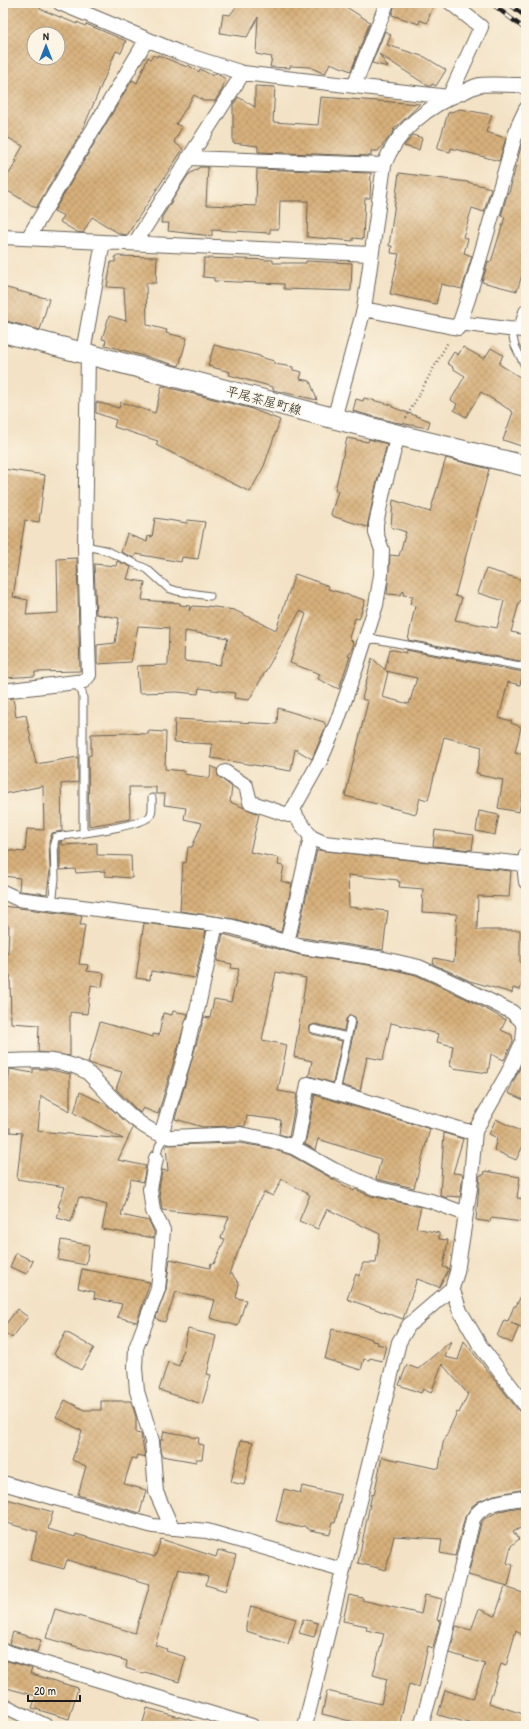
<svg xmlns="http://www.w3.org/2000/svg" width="529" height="1729" font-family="'Patrick Hand','Klee One',sans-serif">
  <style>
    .building { fill: url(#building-cross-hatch); fill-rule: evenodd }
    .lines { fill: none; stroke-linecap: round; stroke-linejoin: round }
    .lane-casing { stroke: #676157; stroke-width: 9 }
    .street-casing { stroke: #676157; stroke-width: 16 }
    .secondary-casing { stroke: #676157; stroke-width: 22 }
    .path { stroke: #676157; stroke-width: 2.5; stroke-dasharray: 1 3; stroke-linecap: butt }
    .lane { stroke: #fff; stroke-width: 7 }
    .street { stroke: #fff; stroke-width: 14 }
    .secondary { stroke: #fff; stroke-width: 20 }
    .rail-casing { stroke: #1c1c1c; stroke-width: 4.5 }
    .rail { stroke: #fcf5e5; stroke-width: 3; stroke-dasharray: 9; stroke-linecap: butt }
    .labels { text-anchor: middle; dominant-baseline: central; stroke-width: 3; stroke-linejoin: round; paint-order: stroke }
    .street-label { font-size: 13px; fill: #1c1c1c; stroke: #fcf5e5 }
  </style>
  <defs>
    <pattern id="building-cross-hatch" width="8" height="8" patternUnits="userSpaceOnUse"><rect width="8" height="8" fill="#d7b07c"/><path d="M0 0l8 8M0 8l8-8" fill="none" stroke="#b8976b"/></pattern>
  </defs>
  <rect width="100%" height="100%" fill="#fcf5e5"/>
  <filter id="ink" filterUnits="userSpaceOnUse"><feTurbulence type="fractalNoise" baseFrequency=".025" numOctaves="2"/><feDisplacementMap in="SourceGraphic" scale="8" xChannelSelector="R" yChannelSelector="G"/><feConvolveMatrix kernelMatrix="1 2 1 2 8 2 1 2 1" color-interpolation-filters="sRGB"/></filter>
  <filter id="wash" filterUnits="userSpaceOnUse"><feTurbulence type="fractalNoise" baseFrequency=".012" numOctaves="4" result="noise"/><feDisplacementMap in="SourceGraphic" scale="16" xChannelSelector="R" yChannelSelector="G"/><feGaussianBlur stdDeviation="0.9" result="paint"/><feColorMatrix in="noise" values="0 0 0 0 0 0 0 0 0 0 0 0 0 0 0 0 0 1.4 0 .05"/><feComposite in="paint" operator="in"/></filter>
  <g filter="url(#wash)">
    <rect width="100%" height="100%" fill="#f3e2c5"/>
    <g id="blocks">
      <path class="building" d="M3,3H42L40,9L77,24V22L85,26L86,24L126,41L121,53L116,51L82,131L36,208L3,188V183L17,161L15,160L23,146L3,135ZM34,34H58V58H34Z
        M239,3H340L370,22L351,71L330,63L325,74L310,67L290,66V68L270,67L272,57L256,54L258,17L247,37L220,33L223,14L230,15Z
        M395,3H434L427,23L420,20L419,24L392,15Z
        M385,31L391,35L387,45L425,57L446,70L436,86L432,84L431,86H428L379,54L388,67L372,63Z
        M153,55L157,57L158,55L187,67L188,65L199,72L200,69L213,76L215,73L226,79L222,88H223L215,101H204L194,95L176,124L182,127L174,142L183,149L127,235L120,234L92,217L83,233L77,232L60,222L64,216L54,211L132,80L137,83L148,57L151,59Z
        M255,86L275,87L273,122L318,125L321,97L420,104L393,130H395L378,151H371V156L258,152V146L233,143V105L238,97L255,107Z
        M460,109L492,115L486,132L506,138L499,161L451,148L450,152L437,149L448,113Z
        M413,135L422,138L419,150L404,146Z
        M522,143L526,145V262L517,291L482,282L488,261L491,262L505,217L501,216L508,192L509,193Z
        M200,167H208L206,205L233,206V205L256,206L257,169L371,173L370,198H365L363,239L353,238V241L307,237L308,201H280L279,229H270V233L212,230V236L168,231L169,223H161L162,217L188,175Z
        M399,173L467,182L491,188L484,212L472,208L463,237L468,239L464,253L472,256L462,289L441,284L436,304L390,294L399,254L391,253L392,246H389Z
        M115,256L157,257L156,283H146L147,325L167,330L166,333L187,338L179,366L105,345L106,340L102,339L109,316L126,321L124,288L107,287L111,262H115Z
        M204,258L273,260V263H306V261L352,263L351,291L284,289V284L214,281V278L203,277Z
        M3,287L49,299L40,330L3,320Z
        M214,345L260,356V357L274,361V364L293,367V370L302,372L300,379L310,381L317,400L273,390V387L229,375L230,372L208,366Z
        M463,347L484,359L491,348L503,355L499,364L526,381V432L521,446L503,440L513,412L481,392L466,417L454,410L457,404L451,400L465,376L452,368L453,367L447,363L454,352L458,355Z
        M162,386L249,408L280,420L264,466L250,492L156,445L158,441L114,427L116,420L96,413V402L119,408L121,402L155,413Z
        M364,398L392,405V407L430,421L428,428L394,422L353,411L356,399L363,401Z
        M347,438L368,442L369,439L387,444L376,485L367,527L332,516L331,514L338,491L335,490Z
        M446,458L489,469L455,596L462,598L455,620L497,628L504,601L478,593L486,569L526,581V601L521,600L519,603L511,632L526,635L525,662L408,640L415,606L410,604L413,596L403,595L404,590L400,595L387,594L390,555L399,556L406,532L391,527L393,500L430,512Z
        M3,469L45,475L39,522L25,520L13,597L28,600L26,615L58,613L57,559L77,558L80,671L35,672V676L3,678Z
        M155,518L187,523L188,520L205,522L198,559L182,557L181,562L136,554L134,558L121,552L127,534L147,542L148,536L152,537Z
        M117,561L131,567L127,579L145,582L142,600L180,603V605L190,606L189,611L192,606L208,607V606L234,610L276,630L295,574L329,586L328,589L365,600L359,619L355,618L349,638L354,643L351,651L348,655L350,656L339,689L318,679L320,674L290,663L306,614L300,611L249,700L234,698L235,693L199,688L198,694L177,692L139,693L137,666L168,665L169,628L138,626L131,662L97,664V645L115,643L119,618L96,614L94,564L116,566ZM185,631L228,638L220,665L184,661Z
        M390,649L406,653V650L523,672L520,685L508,682L499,718L512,721L511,723L521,727L515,753L526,755V776L519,812L498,808L503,780L479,775V773H476L482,747L444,737L428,800L420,798L416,814L345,796L368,701L362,699L372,658L385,670ZM386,671L417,678L409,704L382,697L388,672Z
        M13,698L16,717L26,715L36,764L78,757V782L61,784L62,831L52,833L49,842L50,870L47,894L20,891L19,890L20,878L3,876V850L25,852L27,829L44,830L43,786L3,794V772H6L3,758V699Z
        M278,708L324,722L326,726L312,759L295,749L291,771L211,758L212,744L174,742L175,719L277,724Z
        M148,731L166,732L165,769L184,771V774L210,778L211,766L217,769L218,776L232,787L230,802L259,814L250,852L279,858L278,865L284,866L281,881L292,884L281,932L234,919L180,911L183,862L186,863L188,847H192L202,823L184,819L186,808L164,805L165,794H156V787H129L130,819L89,826L88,756L91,755V734L128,733L148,734Z
        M479,811L499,815L495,835L476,831Z
        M435,830L474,835L472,850L433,846Z
        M60,841H62V845L97,843V855L131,856L132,878L105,876V871L76,873L75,869L60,870Z
        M317,850L511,871L509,897L478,896L477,930H520V962L523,963V980L520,990L513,988L512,993L470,981L433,964L434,958L454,962L457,914L422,912L423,889L399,887L400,882H398V880L348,875L349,907L388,911L383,950L297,937Z
        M3,906L82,916L80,925H85L79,964L88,965L87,971L104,973L102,987L91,985L87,1014L70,1012V1056L38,1052L39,1025L11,1023L10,975H4V953H8L9,926H3Z
        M144,923L206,931L195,978L151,971L150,980L136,978Z
        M223,934L300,955L382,967L416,975L469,1000L506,1020L501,1030L512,1035L513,1041L504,1060L491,1054L488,1073L453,1068V1067L450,1066L453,1046L437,1042L439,1034L391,1023L383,1060L367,1057L360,1091L342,1085L356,1021L355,1017L350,1015L346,1019L344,1031L315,1024L310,1026L309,1031L312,1034L342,1041L333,1083L309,1076L312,1061L294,1057L306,978L276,972L262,1040L287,1045L278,1091L297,1094L289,1137L279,1134L281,1120L247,1116L245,1126L203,1127L175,1119L204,1017L210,1018L214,999L231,1002L239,969L231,968L232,964L217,961Z
        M173,1011L188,1014L158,1114L143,1108L140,1113L116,1089L122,1072L88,1063L100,1022L153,1037V1034L159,1035L163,1013L172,1015Z
        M526,1055V1101L508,1093Z
        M10,1069L33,1073V1069H46L70,1074V1111L41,1096L38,1131L123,1139L74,1113L80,1092L107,1105L133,1128L118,1160L146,1166L143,1182L131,1179L121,1215L149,1221L154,1232V1238L102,1229L107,1205L79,1197L71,1222L57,1218L60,1207H58L65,1187L17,1179L22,1133L10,1132V1128H3V1106L5,1107Z
        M315,1095L430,1129L414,1188L376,1179L381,1159L318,1139L315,1150L305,1144Z
        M496,1119L526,1134V1140L516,1160L494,1150L497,1138L489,1134Z
        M444,1133L463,1139L453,1173L463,1174L460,1197L447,1196L446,1198L440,1195Z
        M239,1143L269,1148L290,1155L354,1191L355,1189L371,1196L421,1207L416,1228L439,1233V1239L448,1240L443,1267L449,1269L439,1287L417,1279L403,1319L347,1299L356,1274L359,1276L363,1263H376L380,1234L327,1209L318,1229L299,1221L310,1195L282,1179L273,1196L264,1192L260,1199L229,1274H232L239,1284L236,1298L246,1300L238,1326L210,1318L215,1300L176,1292L165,1322L158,1320L156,1317L166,1290L170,1259L210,1268L211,1263L214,1264L225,1239L221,1238L229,1217L162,1210L159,1189L162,1170L168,1171L166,1145Z
        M485,1171L520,1177L517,1198L525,1199L522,1222L491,1218L490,1222L476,1220L480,1175H484Z
        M61,1240L89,1245L86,1265L58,1260Z
        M16,1253L33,1261L27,1274L10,1267Z
        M82,1269L150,1282L137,1322L117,1317L122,1304L94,1298L95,1292L78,1288Z
        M526,1286V1329L511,1323L519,1326L512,1343L497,1336L504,1320L508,1321L514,1306H516Z
        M17,1309L28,1317L12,1338L3,1331V1328Z
        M188,1329L216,1336L207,1374L211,1375L202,1404L159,1390L168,1362L179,1366Z
        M332,1329L372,1339V1341L378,1342L377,1344L386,1346L382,1361L370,1358L369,1360L364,1359L361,1370L325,1359Z
        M66,1332L94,1348L81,1370L54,1354Z
        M451,1341L445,1357L458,1360L464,1341L526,1420V1489L494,1495L479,1501L472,1506L465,1517L455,1556L440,1553L442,1539L394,1536L386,1570L358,1563L372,1494L374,1495L382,1457L439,1469L443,1443L457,1412L459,1413L468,1394L442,1364L431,1393L423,1389L421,1393L399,1385L407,1365L418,1369Z
        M65,1400L84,1410H101V1401H131L136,1417V1433L141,1434L145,1457L137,1455L136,1459L132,1458L124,1484L146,1490L140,1513L78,1495L86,1466L72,1460L82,1431L56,1417Z
        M164,1431L191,1436V1437L199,1438L198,1444L204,1445L202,1459H196V1462L162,1456L160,1440H162Z
        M241,1440L253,1442L244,1485L231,1482Z
        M302,1486L341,1495L335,1523L333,1522L330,1534L310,1530L304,1526L298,1527L276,1521L284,1489L300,1493Z
        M3,1498L53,1512L48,1529L75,1537L76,1534L155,1557L161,1539L216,1557L218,1550L236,1555L226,1591L206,1585L208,1577L179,1569L155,1645L167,1649L166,1651L186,1657L179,1682L145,1672L144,1674L126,1668L127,1661L46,1638L55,1609L135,1633L150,1584L67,1560L64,1569L30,1560L38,1532L3,1522Z
        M526,1506V1525L513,1532L519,1539L511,1546L507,1563L513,1565L508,1586L468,1575L481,1523L484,1519L499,1511Z
        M505,1587L526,1594V1638L516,1630L506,1666L501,1664L489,1703L526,1715V1726H480L438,1715L445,1690L473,1699L485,1664L450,1653L456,1626L471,1630L479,1609L495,1616Z
        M349,1595L363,1598L362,1600L421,1614L425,1595L442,1599L437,1620L440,1621L433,1648L428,1646L419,1687L409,1684L399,1726H370L322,1714L327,1691L381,1704L387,1679L373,1675L384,1634L366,1630L367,1626L343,1621Z
        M251,1606L296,1619L288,1644L246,1631V1626Z
        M303,1619L318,1623L314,1637L299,1633Z
        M13,1632L41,1640L37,1652L9,1644Z
        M4,1660L32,1668L30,1673L35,1675L78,1688L69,1719L32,1708L36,1696L3,1687Z
        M147,1708L197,1722L196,1726H142Z"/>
    </g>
  </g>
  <g filter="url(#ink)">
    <use href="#blocks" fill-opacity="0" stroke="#676157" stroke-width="1"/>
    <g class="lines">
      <g class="lane-casing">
        <path id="lane" d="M511,329L515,346L526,368
          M85,546L105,550L147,569L168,588L177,591L210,596
          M365,641L375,639L526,667
          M74,682L82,692L83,698V833
          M52,904L55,879L54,843L56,837C73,834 141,827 150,816C153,812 152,803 152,798
          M314,1029L347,1037
          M336,1092L351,1020
          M156,1158L159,1146L165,1136"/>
      </g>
      <g class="street-casing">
        <path id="street" d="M60,3L180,53L243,73L449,97
          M354,86L387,3
          M449,97L481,27L451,3
          M188,158L384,165
          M3,237L103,242
          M28,238L147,39
          M135,243L243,73
          M364,309L458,328L468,299L518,126L526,109
          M459,323L508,329L526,330
          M521,329L526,312
          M83,352L103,242L370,254
          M334,419L364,309L384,165C397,130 429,105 463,92C468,90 474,86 480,85C492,84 507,85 520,85L526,87
          M398,435L384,487L376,524V533L382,550L381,575L376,605L356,668L337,722L321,759L292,811L311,837L324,843L524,864
          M3,691L84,681L89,675L85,546L88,354
          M225,772L246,786L250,802L288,815H296
          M526,855L524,864L526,882
          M3,892L18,899L216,924L233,927L302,947L384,959L419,967L458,985L512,1012L522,1021L524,1030L523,1041L508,1073L475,1131L470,1188L457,1272L452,1288L409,1325L399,1342L305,1726
          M287,943L311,837
          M3,1061C35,1061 58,1056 87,1072C110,1094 138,1132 170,1137L240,1134L271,1140L293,1147L334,1170L375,1188L431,1201L466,1214
          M161,1135L185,1055L192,1025L195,1020L216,924
          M293,1147L298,1138L308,1084L466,1131H475
          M156,1158L150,1189L153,1211L163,1230L160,1270L158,1289L136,1348L135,1368L137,1391L152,1441L156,1492L172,1528
          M452,1288L460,1311L481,1347L526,1406
          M3,1483L153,1526L207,1531L342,1570
          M3,1651L252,1726
          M3,1705L46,1726
          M421,1726L435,1678L473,1519C484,1500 507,1502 526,1497"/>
      </g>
      <g class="secondary-casing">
        <path id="secondary" d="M3,332L398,435L526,466"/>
      </g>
      <path class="path" d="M406,418L448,342"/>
      <use href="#lane" class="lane"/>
      <use href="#street" class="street"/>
      <use href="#secondary" class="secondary"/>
      <g class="rail-casing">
        <path id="rail" d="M491,3L526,30
          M508,3L526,17"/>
      </g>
      <use href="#rail" class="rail"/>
    </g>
  </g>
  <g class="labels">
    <g class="street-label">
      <text transform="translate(264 400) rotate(15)">平尾茶屋町線</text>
    </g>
  </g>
  <rect width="529" height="1729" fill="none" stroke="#fcf5e5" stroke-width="16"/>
  <g transform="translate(46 46)"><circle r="19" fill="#fcf5e5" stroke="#a29e95"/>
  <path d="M0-3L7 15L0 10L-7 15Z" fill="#1f6fb2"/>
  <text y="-6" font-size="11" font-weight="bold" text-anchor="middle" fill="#1c1c1c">N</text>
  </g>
  <path d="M28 1695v6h52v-6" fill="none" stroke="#1c1c1c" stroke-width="2"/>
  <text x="34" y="1695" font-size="12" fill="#1c1c1c" stroke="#fcf5e5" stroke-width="3" paint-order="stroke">20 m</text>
</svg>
